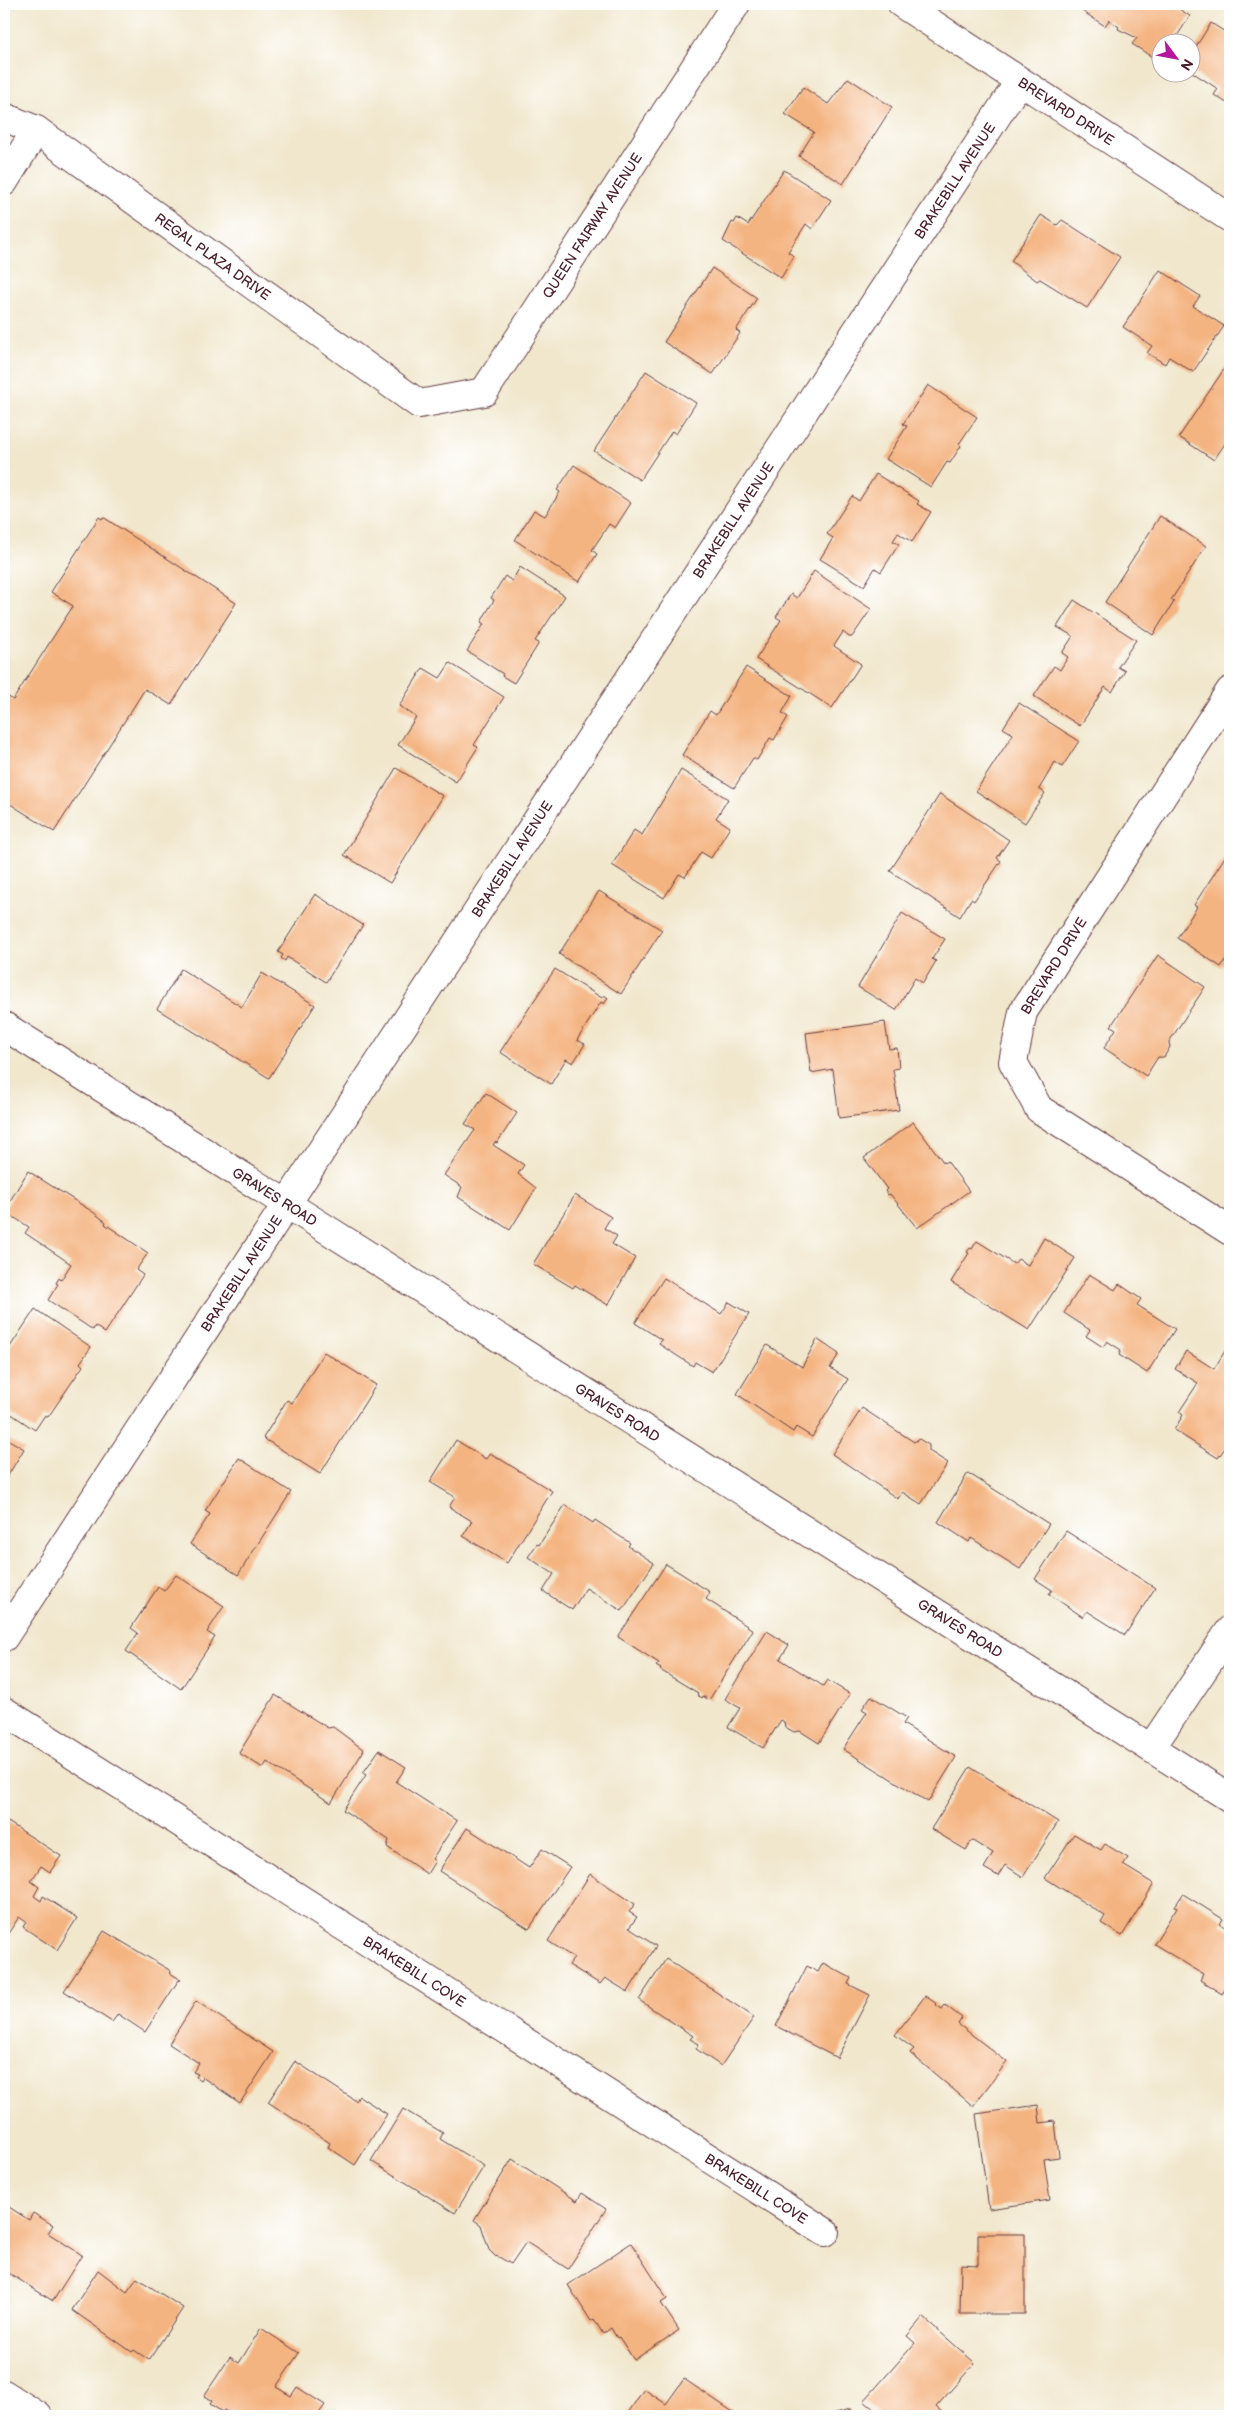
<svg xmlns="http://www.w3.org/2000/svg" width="1234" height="2420" font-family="'Balsamiq Sans',sans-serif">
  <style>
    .building { fill: #f4b481 }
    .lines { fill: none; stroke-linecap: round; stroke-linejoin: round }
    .minor-casing { stroke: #633d43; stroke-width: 30 }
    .minor { stroke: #fff; stroke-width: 28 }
    .labels { text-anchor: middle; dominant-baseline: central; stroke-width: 4; stroke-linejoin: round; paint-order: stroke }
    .street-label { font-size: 14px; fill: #4a1f2b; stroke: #fff }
  </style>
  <rect width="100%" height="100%" fill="#fff"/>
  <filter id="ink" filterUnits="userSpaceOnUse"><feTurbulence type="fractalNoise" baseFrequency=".02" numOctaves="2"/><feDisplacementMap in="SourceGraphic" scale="10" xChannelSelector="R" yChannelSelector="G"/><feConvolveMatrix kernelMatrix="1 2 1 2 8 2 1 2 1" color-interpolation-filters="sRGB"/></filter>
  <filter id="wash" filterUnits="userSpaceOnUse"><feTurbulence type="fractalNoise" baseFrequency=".0096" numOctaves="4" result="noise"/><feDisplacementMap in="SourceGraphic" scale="20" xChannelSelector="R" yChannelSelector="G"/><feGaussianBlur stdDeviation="1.12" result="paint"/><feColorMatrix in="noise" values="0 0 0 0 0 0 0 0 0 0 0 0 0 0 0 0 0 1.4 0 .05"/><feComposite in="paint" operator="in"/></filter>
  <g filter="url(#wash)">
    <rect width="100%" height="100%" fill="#f1e7cd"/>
    <g id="blocks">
      <path class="building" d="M1087,4H1171L1190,16L1173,42H1162L1160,62L1132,44L1137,38L1118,29L1119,27L1109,20L1105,26L1082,11Z
        M1211,23L1230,35V105L1214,95L1218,89L1192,72V53Z
        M848,78L892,107L843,184L799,156L814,132L785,114L803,87L828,104Z
        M784,170L831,200L812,229L806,224L788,252L794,256L781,278L723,241L732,222L734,223L737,218L748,225Z
        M1041,215L1057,225L1062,220L1120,257L1087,308L1040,279L1037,281L1011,261Z
        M712,268L757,298L736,330L740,333L713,374L664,342Z
        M1160,270L1200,296L1193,306L1224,326L1193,372L1169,357L1165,364L1147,353L1152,346L1123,327Z
        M1230,360V436L1214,460L1179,437Z
        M646,371L696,403L676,434L672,431L640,480L594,451Z
        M928,385L977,417L959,444L961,446L950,463L947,462L931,487L886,459L907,426L903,424Z
        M574,465L631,503L615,528L609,524L592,550L597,554L579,582L515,540L534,510L545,516L560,492L557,490Z
        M876,474L919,501L917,504L931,512L912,542L898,533L893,541L899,544L881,572L875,568L864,586L820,559L833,538L827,534L852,496L859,501Z
        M1160,516L1206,546L1171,600L1174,602L1153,635L1105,602Z
        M99,517L102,519L103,517L236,603L171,705L145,689L54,832L4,800V694L13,700L73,606L51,592Z
        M520,567L565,596L535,641L539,643L514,683L502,676L503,674L467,651L484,624L481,622L494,600L491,598L505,576L512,581Z
        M814,571L871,609L852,637H849L843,632L834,646L861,664L832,708L756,659L781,620L776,617L791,594L797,598Z
        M1074,600L1136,640L1118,667L1125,671L1112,692L1105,687L1080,726L1034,696L1054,666L1060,670L1068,657L1062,653L1073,636L1057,627Z
        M450,663L504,697L474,745L478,747L456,782L398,745L416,717L399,706L423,668L440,678Z
        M746,667L792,696L782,713L788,717L774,740L770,738L757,760L753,758L734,788L682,755L710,711L716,715Z
        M1019,703L1079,741L1062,767L1055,762L1039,789L1045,793L1025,823L976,791L1013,734L1003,728Z
        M396,768L443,796L390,883L344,855Z
        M681,770L728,799L716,818L730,827L711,858L701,852L685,877L679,874L664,898L612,865L634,830L642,835Z
        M940,794L1009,840L997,858L1001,861L974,901L971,899L960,917L890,871Z
        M1230,849V953L1221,967L1177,938L1197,907L1194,905Z
        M599,891L662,930L621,994L559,954Z
        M315,894L363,925L326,982L287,957L285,961L281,958L283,955L278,952Z
        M902,913L945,939L932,959L936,961L923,983L915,978L896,1010L858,987Z
        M1158,955L1205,987L1169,1042L1170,1047L1164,1057H1158L1146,1076L1104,1048L1116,1029L1111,1026Z
        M181,969L242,1007L262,973L315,1005L269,1078L157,1009Z
        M555,969L602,998L604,995L608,998L604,1004L601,1002L577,1040L585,1044L573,1063L566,1059L551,1084L500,1052Z
        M885,1022L889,1049L897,1048L899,1068L893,1069L899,1110L839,1118L833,1069L811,1073L806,1033Z
        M486,1093L517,1113L497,1143L495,1142L493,1145L524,1165L518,1174L536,1188L510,1230L458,1197L462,1187L444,1175L475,1130L465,1124Z
        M913,1122L944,1163L947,1161L969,1191L917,1228L890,1194L888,1195L885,1191L887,1189L864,1158Z
        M28,1171L93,1212L106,1222L105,1224L148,1253L136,1270L143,1275L105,1333L95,1326L93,1330L48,1300L58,1284L56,1283L59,1278L61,1280L71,1264L25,1233L29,1227L4,1211Z
        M575,1195L611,1217L604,1228L617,1236L612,1244L635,1258L608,1305L575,1285L573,1288L533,1264Z
        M1044,1238L1075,1258L1029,1330L951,1282L969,1253L967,1252L970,1248L972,1249L977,1241L1014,1264L1018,1259L1028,1265Z
        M1089,1274L1115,1290L1119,1284L1141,1299L1137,1305L1175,1329L1147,1373L1119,1355L1121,1350L1107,1341L1103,1347L1086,1336L1090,1330L1064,1313Z
        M664,1278L721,1314L729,1302L749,1314L712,1372L695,1362L693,1366L659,1344L662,1340L635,1323Z
        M35,1309L91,1347L80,1363L83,1366L48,1417L45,1415L35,1430L4,1409V1356Z
        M817,1339L839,1354L830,1368L848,1379L812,1437L796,1427L793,1432L737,1394L767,1345L802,1367Z
        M1228,1346L1230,1348V1441L1218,1458L1174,1430L1183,1415L1179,1412L1198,1383L1175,1369L1186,1351L1214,1369Z
        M324,1352L376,1385L320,1474L263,1438L287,1400L292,1403Z
        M862,1408L914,1442L919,1439L929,1445V1451L948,1463L921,1504L902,1492L898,1499L832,1454Z
        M4,1437L24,1449L4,1482Z
        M456,1440L486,1459L490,1453L552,1491L507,1563L463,1536L472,1521L449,1507L455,1497L430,1482Z
        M239,1458L291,1492L238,1575L190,1544L210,1514L205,1511Z
        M968,1473L1049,1524L1020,1569L971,1538L969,1542L938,1522Z
        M565,1505L593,1523L595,1520L630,1543L628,1546L654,1563L622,1611L586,1588L572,1610L543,1591L554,1574L528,1557L537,1544L539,1545Z
        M1066,1531L1155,1588L1125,1635L1087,1611L1083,1617L1049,1594L1052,1590L1035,1579Z
        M666,1564L710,1592L706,1599L753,1630L709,1700L703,1696L702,1698L697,1695L698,1693L660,1670L661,1669L656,1666L659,1663L618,1637Z
        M176,1575L224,1606L207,1632L215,1637L181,1689L126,1651L138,1633L131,1628L158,1587L164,1591Z
        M767,1631L789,1645L780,1659L823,1686L827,1680L850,1694L819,1743L800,1731L794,1732L785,1727L784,1722L781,1720L763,1748L728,1727L740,1708L725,1699Z
        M275,1695L328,1728L333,1727L364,1750L331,1803L267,1762L263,1768L239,1753Z
        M871,1696L907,1718L903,1724L956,1757L928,1802L843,1749L867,1712L862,1709Z
        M379,1750L406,1767L396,1782L457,1821L432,1859L435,1861L427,1874L387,1847L389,1840L343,1810L366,1775L363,1773Z
        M970,1767L1058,1822L1023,1877L1005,1865L998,1876L984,1868L993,1853L972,1840L966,1850L931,1829Z
        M8,1822L61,1856L50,1872L41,1866L31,1881L39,1887L34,1896L41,1901L43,1896L77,1918L57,1950L23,1927L26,1922L19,1917L7,1935L4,1933V1829Z
        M467,1828L529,1868L542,1849L570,1867L529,1929L439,1871Z
        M1074,1834L1101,1850L1105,1844L1128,1858L1123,1865L1154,1884L1122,1936L1101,1923L1105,1916L1045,1878Z
        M590,1874L635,1904L629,1912L637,1917L629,1928L656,1946L628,1992L605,1978L600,1984L569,1965L574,1958L548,1941Z
        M1183,1894L1223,1919L1220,1924L1230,1930V1991L1226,1988L1222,1994L1200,1980L1203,1974L1154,1944L1177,1907L1175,1906Z
        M104,1931L171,1971L170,1973L181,1980L178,1981L145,2032L118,2014L112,2022L64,1991Z
        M666,1959L754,2017L721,2066L696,2049L699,2044L690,2039L693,2036L639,2000Z
        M823,1963L851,1978L848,1984L870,1995L837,2058L776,2026L807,1966L818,1972Z
        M925,1996L937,2004L936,2005L942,2009L945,2005L962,2018L958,2024L1007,2062L973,2106L910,2053L914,2049L895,2035Z
        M196,2001L273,2052L240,2103L202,2077L200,2080L196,2077L198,2074L193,2072L199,2063L169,2044Z
        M295,2061L356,2101L359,2096L387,2114L355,2165L328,2147L330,2143L268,2102Z
        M1038,2105L1040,2123L1055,2121L1059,2157L1044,2159L1050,2200L989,2209L976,2114Z
        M403,2109L443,2133L440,2139L484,2166L455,2213L371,2161Z
        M512,2159L577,2201L582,2193L606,2209L568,2269L526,2242L511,2264L497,2256L496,2257L489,2250L481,2225L474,2220Z
        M9,2207L29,2220L33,2213L53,2225L48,2233L82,2255L53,2301L4,2270V2216Z
        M978,2234H1025V2314H960L961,2264L978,2265Z
        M631,2243L667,2299L661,2303L679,2330L634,2360L619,2337L617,2338L611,2328L603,2334L594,2319L591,2321L568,2285Z
        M98,2270L127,2292L137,2278L183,2308L149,2360L134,2350L132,2352L72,2310Z
        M923,2317L975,2363L936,2407L942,2412L938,2416H882L864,2401L915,2343L907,2336Z
        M261,2328L299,2353L276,2387L291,2396L297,2387L325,2405L317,2416H234L224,2410L222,2412L210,2404L212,2401L204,2396L230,2357L239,2363Z
        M684,2379L739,2416H633L628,2413L644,2389L666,2404Z
        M851,2409L852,2416H824Z"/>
    </g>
  </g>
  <g filter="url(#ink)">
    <use href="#blocks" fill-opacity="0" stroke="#633d43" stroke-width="1"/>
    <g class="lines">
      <g class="minor-casing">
        <g id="minor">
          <path id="s1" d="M902,4L1230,218"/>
          <path id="s2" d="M4,117L36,130L419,404L484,392L736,4"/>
          <path d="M4,182L36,130"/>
          <path d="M1230,691L1023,1012L1013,1062L1039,1109L1230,1231"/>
          <path id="s3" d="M4,1026L1230,1798"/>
          <path id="s4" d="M4,1637L1019,82"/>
          <path id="s5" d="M4,1711L825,2232"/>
          <path d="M1151,1748L1230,1630"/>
          <path d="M4,2394L38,2416"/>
        </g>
      </g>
      <use href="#minor" class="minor"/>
    </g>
  </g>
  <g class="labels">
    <g class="street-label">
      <text stroke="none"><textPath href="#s1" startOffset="196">BREVARD DRIVE</textPath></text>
      <text stroke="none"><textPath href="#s4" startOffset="1739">BRAKEBILL AVENUE</textPath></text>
      <text stroke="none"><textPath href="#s2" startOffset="770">QUEEN FAIRWAY AVENUE</textPath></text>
      <text stroke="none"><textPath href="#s2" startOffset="252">REGAL PLAZA DRIVE</textPath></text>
      <text stroke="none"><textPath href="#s4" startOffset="1334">BRAKEBILL AVENUE</textPath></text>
      <text stroke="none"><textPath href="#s4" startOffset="929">BRAKEBILL AVENUE</textPath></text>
      <text transform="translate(1054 966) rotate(-58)">BREVARD DRIVE</text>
      <text stroke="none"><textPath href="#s3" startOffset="320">GRAVES ROAD</textPath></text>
      <text stroke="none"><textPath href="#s4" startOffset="434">BRAKEBILL AVENUE</textPath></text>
      <text stroke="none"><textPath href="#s3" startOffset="725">GRAVES ROAD</textPath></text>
      <text stroke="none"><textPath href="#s3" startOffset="1130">GRAVES ROAD</textPath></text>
      <text stroke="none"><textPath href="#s5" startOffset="486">BRAKEBILL COVE</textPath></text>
      <text stroke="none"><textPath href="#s5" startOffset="891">BRAKEBILL COVE</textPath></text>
    </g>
  </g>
  <rect width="1234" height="2420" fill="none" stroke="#fff" stroke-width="20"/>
  <g transform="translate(1176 58) rotate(122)"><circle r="24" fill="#ffffff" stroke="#b7a5aa"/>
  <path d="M0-4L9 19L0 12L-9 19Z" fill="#b5179e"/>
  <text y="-8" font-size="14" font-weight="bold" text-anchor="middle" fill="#4a1f2b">N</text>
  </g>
</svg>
